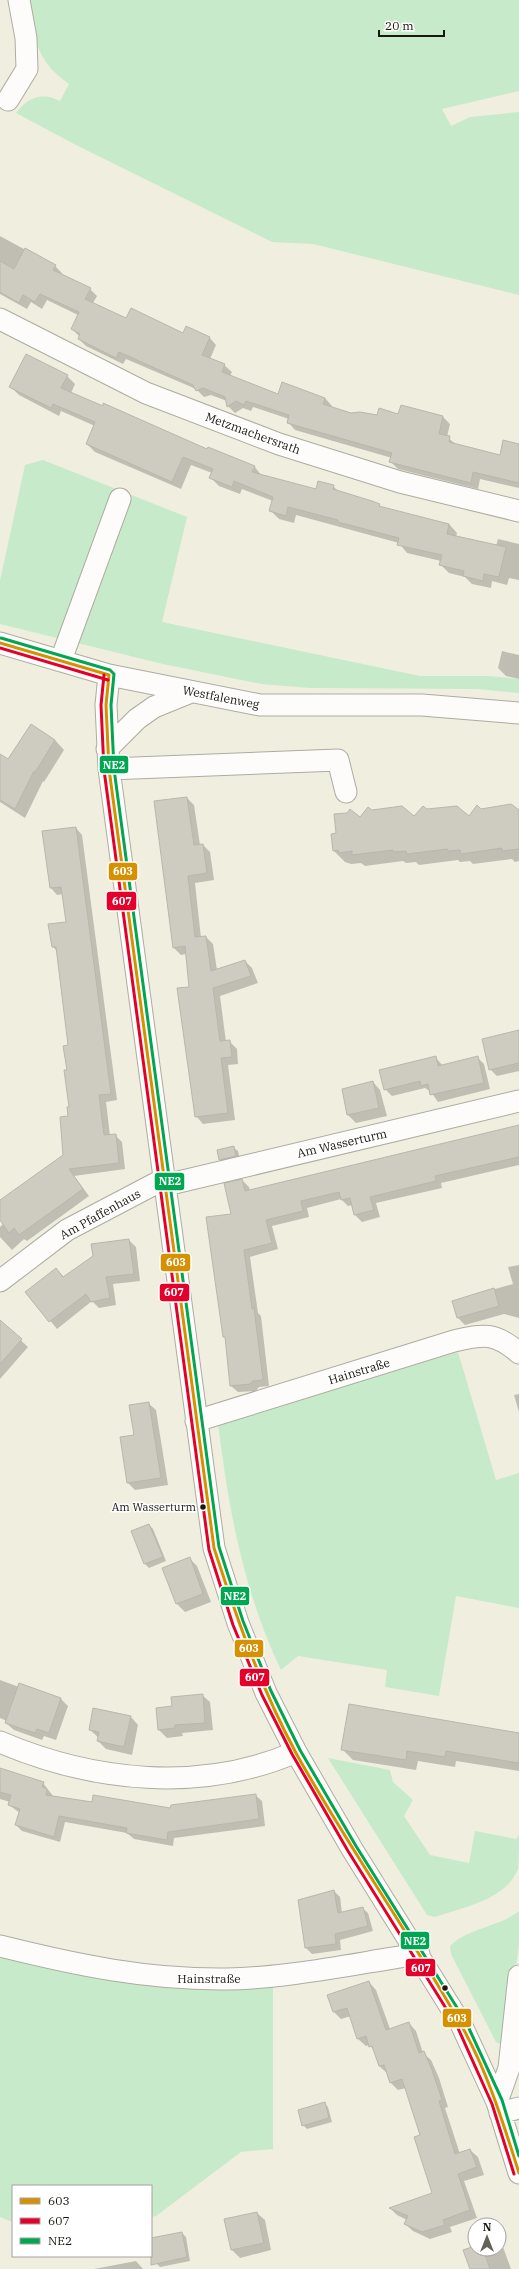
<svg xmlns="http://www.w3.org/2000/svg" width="519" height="2269" font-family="'IBM Plex Serif',serif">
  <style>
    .green { fill: #c7eacb }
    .shadow { fill: #0003 }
    .building { fill: #ceccc0; stroke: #b9b7ab }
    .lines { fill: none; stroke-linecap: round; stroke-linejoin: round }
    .minor-casing { stroke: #adaca0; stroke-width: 23 }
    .minor { stroke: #fdfcfa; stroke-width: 21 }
    .bus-1-casing { stroke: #fff; stroke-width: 6 }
    .bus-2-casing { stroke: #fff; stroke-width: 6 }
    .bus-3-casing { stroke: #fff; stroke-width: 6 }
    .bus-1 { stroke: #d69102; stroke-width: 3 }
    .bus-2 { stroke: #e4002b; stroke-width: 3 }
    .bus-3 { stroke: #00a651; stroke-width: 3 }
    .bus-dot { fill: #19170e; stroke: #fff; stroke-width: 1.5 }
    .labels { text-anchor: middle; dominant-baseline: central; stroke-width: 3; stroke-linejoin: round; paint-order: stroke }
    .bus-label { font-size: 11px; fill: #19170e; stroke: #fff; text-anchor: end }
    .street-label { font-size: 12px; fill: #19170e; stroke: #fff }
    .line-badge { stroke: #fff; stroke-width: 1.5 }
    .badge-label { font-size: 11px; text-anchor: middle; font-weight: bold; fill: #fff }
  </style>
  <rect width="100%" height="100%" fill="#f0eedf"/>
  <path class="green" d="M27,0H519V91L442,109L451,126L470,117L519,112V295L313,244L272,242L76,145L16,113C28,97 42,92 60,101L69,84C34,59 36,40 27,0Z
    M43,460L187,517L162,622L420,676H489L519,679V693L477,689L310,688L261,684L163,664L0,624V581L25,465Z
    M458,1352L496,1480L519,1473V1608L456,1596L439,1696L385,1687L387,1670L298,1656L281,1670C243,1590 229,1511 218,1424Z
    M328,1758L390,1770L393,1782L413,1800L404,1816L430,1855L469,1863L475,1831L516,1839L519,1835C519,1845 519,1860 518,1869C506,1900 463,1907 435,1917L427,1915Z
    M519,1911V1945L505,2043L500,2044L496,2042L451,1954L450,1946C468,1928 499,1927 519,1911Z
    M0,1956C71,1974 145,1990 218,1990C236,1990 255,1987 273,1986V2149L241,2152L156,2216L151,2217V2186H13V2222L0,2217Z"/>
  <path class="shadow" d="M0,236L55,266L62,273L61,275L90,289L97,296L93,303L127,319L184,334L209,337L216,345L210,359L224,365L232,372L230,376L278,396L325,398L332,406L331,408L351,414L378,416L399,415L401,406L443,417L450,424L447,437L457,445L500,456L519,445V488L480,479L478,489L398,469L391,462L392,458L295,430L288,422L289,419L253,407L251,411L243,408L235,413L228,406L227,401L211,395L204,397L196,389L126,359L123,364L86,346L79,339L80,337L72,329L78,315L47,300L42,309L31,302L27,309L0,294Z
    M67,376L75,384L71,393L207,450L254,466L262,476L317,490L333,486L340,493L379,505L382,508L449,524L457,533L456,537L496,546L498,539L519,544V580L509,578L507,585L492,581L491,588L472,584L465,577L449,573L440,564L441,561L407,553L399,543L296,515L294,523L279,519L271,511L273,501L242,489L240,494L219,486L211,478L212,473L191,465L181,489L95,452L87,444L95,426L61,411L59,416L19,395L11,387Z
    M502,651L519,655V679L506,676L498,668Z
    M31,725L55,740L64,750L44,782L43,781L25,818L0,802V755L8,761Z
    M187,798L194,805L200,845H203L210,852L214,880L195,883L201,938L206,937L213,944L217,970L245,961L252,968L258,983L220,996L226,1042L229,1041L237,1049L238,1064L228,1065L235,1120L203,1124L196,1116L190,987L186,954L181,955L174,948L155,802Z
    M426,810L469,817L481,810L519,812V861L515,862L512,859L473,864L470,861L460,862L458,860L419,865L416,862L406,863L403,861L365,866L361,863L351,864L345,862L334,851L337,834L372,811L415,818Z
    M76,828L82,835L117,1100L106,1102L110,1136L115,1135L122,1142L125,1169L74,1176L89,1196L27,1241L24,1239L12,1250L0,1237V1227L4,1223L0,1218V1201L64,1155L70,1108L69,1046L58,952L53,947L67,923L63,894L57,895L51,888L43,832Z
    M519,1032V1071L497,1076L490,1069Z
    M477,1057L484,1064L490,1089L438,1102L431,1092L425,1088L392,1096L385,1089L436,1058L443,1066Z
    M373,1082L380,1090L387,1116L356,1123L348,1115L343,1090Z
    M519,1126V1165L441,1183L442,1188L376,1203L380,1217L362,1222L355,1215L353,1205L348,1206L341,1199L307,1208L309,1217L272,1226L278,1249L250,1257L258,1313L261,1316L269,1386L259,1387L256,1391L238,1392L231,1386L226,1339L224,1337L232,1215L242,1180L249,1187L250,1191Z
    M234,1148L238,1151L240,1160L224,1163L220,1160Z
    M129,1240L136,1247L140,1281L113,1284L116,1305L99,1308L92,1301L57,1329L27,1292L56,1269L64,1277Z
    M519,1265V1318L504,1314L465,1325L458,1318L453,1301L513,1284L508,1267Z
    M0,1321L28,1347L0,1379Z
    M519,1394V1412L514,1395Z
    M148,1403L156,1410L168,1485L135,1490L128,1483L135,1436Z
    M149,1525L153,1529L166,1561L149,1568L145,1564L132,1532Z
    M189,1558L197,1566L211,1602L185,1612L177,1604L164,1568Z
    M0,1680L19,1687L61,1699L68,1706L56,1740L44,1736L42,1740L14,1730L6,1723L7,1721L0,1718Z
    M202,1695L210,1702L213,1730L182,1733L183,1736L167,1738L159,1730Z
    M131,1717L138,1725L132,1755L106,1749L98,1741L99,1738L90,1730Z
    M519,1734V1771L456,1761L455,1767L418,1761L416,1770L353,1760L342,1749Z
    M0,1769L43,1783L53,1796L92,1804L171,1809L255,1795L262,1801L265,1826L174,1838L173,1846L134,1839L127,1833L65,1822L60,1842L22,1831L16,1825L20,1813L9,1805L10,1802L0,1799Z
    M334,1891L340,1897L342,1913L362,1908L368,1913L373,1931L340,1940L341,1950L312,1954L306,1948L299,1901Z
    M369,1982L376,1990L390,2029L409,2023L416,2031L423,2053L431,2060L439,2078L448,2107L445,2108L460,2154L470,2150L478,2157L484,2175L464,2181L477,2218L450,2227L452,2232L430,2239L413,2231L405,2224L407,2220L397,2215L391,2209L433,2194L422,2135L406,2088L398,2090L391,2083L387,2073L379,2066L374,2051L370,2045L366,2046L358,2039L351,2016L341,2019L334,2012L329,1996Z
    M324,2103L328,2107L332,2122L307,2129L303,2125Z
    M257,2213L265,2220L271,2250L240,2258L232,2250L225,2220Z
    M182,2233L186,2237L190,2261L160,2267L156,2263Z
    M499,2243L503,2247L511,2269H471L475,2247V2249H499Z
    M136,2261L143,2269H94Z"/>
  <path class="building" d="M25,248L56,265L53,270L91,288L85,299L126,318L131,308L183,333L186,326L210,337L202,355L225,364L222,372L278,394L282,382L325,398L323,404L351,413L360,412L377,415L379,408L398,414L401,405L443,416L439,434L450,436L449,442L500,455L503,440L519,444V483L473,472L471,483L389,462L392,453L287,423L289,415L246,401L244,405L236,401L227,407L225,397L203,388L196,391L193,385L119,352L116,358L78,339L80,334L71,329L79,312L40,294L35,302L23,295L19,303L0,292V261L14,269Z
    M26,354L68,375L61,388L103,406V403L207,449L208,447L255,466L252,472L316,489L318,481L334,485L333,489L372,501L380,504L379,506L449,524L447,534L506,547L499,577L484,574L483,581L463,576L464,571L439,565L442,555L397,545L399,538L338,522V520L288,507L286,516L269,511L273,497L234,481L232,487L209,478L213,469L183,457L172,482L86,444L95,422L53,404L51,408L9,387Z
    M31,724L55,740L34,774V771L15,809L0,800V754L8,759Z
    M187,797L194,845L203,844L207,873L188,876L195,937L206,936L211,971L245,960L251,976L213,988L220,1041L230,1040L232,1057L221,1058L228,1113L195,1117L177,988L189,987L185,946L173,948L154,801Z
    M511,804L519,810V849L502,851V848L461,854L460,850L448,851L447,849L407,854L406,851L394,852L393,850L352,855V851L339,853L338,850L333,851L331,834L336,833L334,814L347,813L350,809L360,817L368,807L372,810L402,806L414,816L423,806L427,809L457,806L469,816L477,805L481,809Z
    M76,827L111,1094L99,1095L104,1135L116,1134L119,1163L69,1169L83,1189L19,1235L14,1228L9,1233L0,1220V1200L63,1155L60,1117L68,1116L67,1107H69L64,1070H67L63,1046L68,1045L56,947H52L48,924L66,922L61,887L50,888L42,831Z
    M519,1030V1063L489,1070L482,1039Z
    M436,1056L438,1066L478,1056L484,1083L430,1095L428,1084L421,1086L420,1081L384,1090L379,1070Z
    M373,1081L379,1108L347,1115L342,1089Z
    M519,1125V1157L435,1176L436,1181L370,1197L374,1210L354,1215L350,1198L341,1200L339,1192L301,1201L303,1211L266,1220L272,1243L244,1250L252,1309L254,1308L263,1380L253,1381L250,1384L230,1386L225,1337H223L206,1217L231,1214L224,1183L242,1179L245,1191Z
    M234,1146L236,1156L219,1160L217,1150Z
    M129,1239L134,1274L106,1277L110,1298L91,1302L86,1294L49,1322L25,1292L56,1268L63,1277L93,1256L91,1244Z
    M494,1288L499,1306L457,1318L452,1301Z
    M0,1320L22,1339L0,1364Z
    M149,1402L161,1478L127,1483L120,1437L134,1435L129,1405Z
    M149,1524L163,1557L144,1564L131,1531Z
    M190,1557L203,1594L176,1604L162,1568Z
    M19,1683L61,1698L49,1733L37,1729L35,1733L5,1723Z
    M203,1694L205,1723L175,1725V1728L158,1730L156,1708L172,1706L171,1697Z
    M349,1704L519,1733V1763L446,1751L445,1757L407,1751L406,1760L341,1750Z
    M93,1708L131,1716L124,1747L97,1741L99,1732L89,1730Z
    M0,1768L44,1782L42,1787L47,1789L46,1795L92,1802L93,1795L170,1808L171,1805L256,1794L259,1819L168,1832L167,1840L126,1833L127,1828L59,1816L54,1837L15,1825L20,1809L8,1805L11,1795L0,1792Z
    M334,1890L338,1913L363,1907L368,1926L335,1934L336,1944L305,1948L298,1900Z
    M369,1981L386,2030L409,2022L419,2053L424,2051L432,2070L442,2100L439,2101L455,2154L470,2149L477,2167L458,2174L470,2210L443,2220L445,2225L422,2232L404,2224L408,2216L389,2208L432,2193L414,2137L420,2135L402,2079L390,2083L384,2065L379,2066L372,2046L369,2047L366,2036L357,2039L347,2008L333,2012L327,1995Z
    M325,2102L329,2118L302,2126L298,2110Z
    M257,2212L264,2243L231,2250L224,2219Z
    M182,2232L187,2257L151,2265V2238Z
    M475,2246V2249H483L490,2269H470L463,2250Z"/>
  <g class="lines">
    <g class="minor-casing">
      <path id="minor" d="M8,100L27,69L26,38L19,0
        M0,319L146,393L279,444L400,482L519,511
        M0,643L109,675L260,705H422L519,713
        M61,660L120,499
        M109,675L106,705L109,769L214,1548L238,1623L266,1693L296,1752L352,1849L461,2024L497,2102L519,2173
        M107,749L137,719L154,707L191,692
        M109,769L338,760L346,792
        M166,1185L519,1101
        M0,1281L67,1230L164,1179
        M196,1421L454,1341C484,1334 495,1332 519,1353
        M0,1742C94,1782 201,1793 296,1752
        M0,1946C76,1965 148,1980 227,1979C290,1978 357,1963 419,1954
        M497,2102L509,2068L519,1976
        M500,2113L519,2108"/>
    </g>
    <use href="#minor" class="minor"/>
    <g class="bus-1-casing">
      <path id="bus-1" d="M0,643L109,675
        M109,675L106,705L109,769L214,1548C237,1619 261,1688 296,1753C347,1845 408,1931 460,2023C487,2070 503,2122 519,2173"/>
    </g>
    <g class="bus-2-casing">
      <path id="bus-2" d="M0,648L108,680
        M104,675L101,705L104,770L209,1550L233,1625L262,1695L292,1754L348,1851L457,2026L492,2104L514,2174"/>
    </g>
    <g class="bus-3-casing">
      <path id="bus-3" d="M1,638L110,670L114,674L111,705L114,769L219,1547L243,1621L271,1691L300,1750L356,1846L466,2022L502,2100L519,2156"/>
    </g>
    <use href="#bus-1" class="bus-1"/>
    <use href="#bus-2" class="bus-2"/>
    <use href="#bus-3" class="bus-3"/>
  </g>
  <g class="bus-dot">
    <circle cx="203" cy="1507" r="3.5"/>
    <circle cx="445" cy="1988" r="3.5"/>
  </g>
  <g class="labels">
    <g class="bus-label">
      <text x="196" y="1507">Am Wasserturm</text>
    </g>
    <g class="street-label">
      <text transform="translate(253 433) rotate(20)">Metzmachersrath</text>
      <text transform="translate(221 697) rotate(11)">Westfalenweg</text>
      <text transform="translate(342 1143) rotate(-13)">Am Wasserturm</text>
      <text transform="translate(100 1214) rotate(-29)">Am Pfaffenhaus</text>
      <text transform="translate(359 1371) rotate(-17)">Hainstraße</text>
      <text x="209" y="1978">Hainstraße</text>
    </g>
  </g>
  <g class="line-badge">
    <rect x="99" y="755" width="30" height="19" rx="4" fill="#00a651"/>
    <rect x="108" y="862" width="30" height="19" rx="4" fill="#d69102"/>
    <rect x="106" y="891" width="31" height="20" rx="4" fill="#e4002b"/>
    <rect x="154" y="1172" width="31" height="19" rx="4" fill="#00a651"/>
    <rect x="160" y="1253" width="31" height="19" rx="4" fill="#d69102"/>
    <rect x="159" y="1283" width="31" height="19" rx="4" fill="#e4002b"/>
    <rect x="220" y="1586" width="30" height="20" rx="4" fill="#00a651"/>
    <rect x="234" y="1639" width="30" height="19" rx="4" fill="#d69102"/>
    <rect x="239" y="1668" width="31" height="19" rx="4" fill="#e4002b"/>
    <rect x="400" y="1931" width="30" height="19" rx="4" fill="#00a651"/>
    <rect x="405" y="1958" width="31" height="19" rx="4" fill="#e4002b"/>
    <rect x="442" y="2008" width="30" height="20" rx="4" fill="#d69102"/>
  </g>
  <g class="badge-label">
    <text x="114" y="769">NE2</text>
    <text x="123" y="875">603</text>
    <text x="122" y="905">607</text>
    <text x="170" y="1185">NE2</text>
    <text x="176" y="1266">603</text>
    <text x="174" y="1296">607</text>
    <text x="235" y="1600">NE2</text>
    <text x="249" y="1652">603</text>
    <text x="255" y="1681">607</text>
    <text x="415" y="1945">NE2</text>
    <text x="421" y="1972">607</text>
    <text x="457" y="2022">603</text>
  </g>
  <rect x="12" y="2185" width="140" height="72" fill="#ffffff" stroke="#a3a29f"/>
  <rect x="20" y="2198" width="20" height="6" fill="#d69102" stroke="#a3a29f"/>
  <text x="48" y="2205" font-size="12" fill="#19170e">603</text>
  <rect x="20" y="2218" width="20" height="6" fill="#e4002b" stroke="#a3a29f"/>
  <text x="48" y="2225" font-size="12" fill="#19170e">607</text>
  <rect x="20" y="2238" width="20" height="6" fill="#00a651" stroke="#a3a29f"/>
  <text x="48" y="2245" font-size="12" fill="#19170e">NE2</text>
  <g transform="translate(487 2237)"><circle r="19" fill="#ffffff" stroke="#a3a29f"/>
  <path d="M0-3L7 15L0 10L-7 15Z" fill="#646257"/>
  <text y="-6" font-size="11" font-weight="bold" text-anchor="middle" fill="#19170e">N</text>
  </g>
  <path d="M379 30v6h65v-6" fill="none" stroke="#19170e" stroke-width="2"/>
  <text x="385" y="30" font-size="12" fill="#19170e" stroke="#ffffff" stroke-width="3" paint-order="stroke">20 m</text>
</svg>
